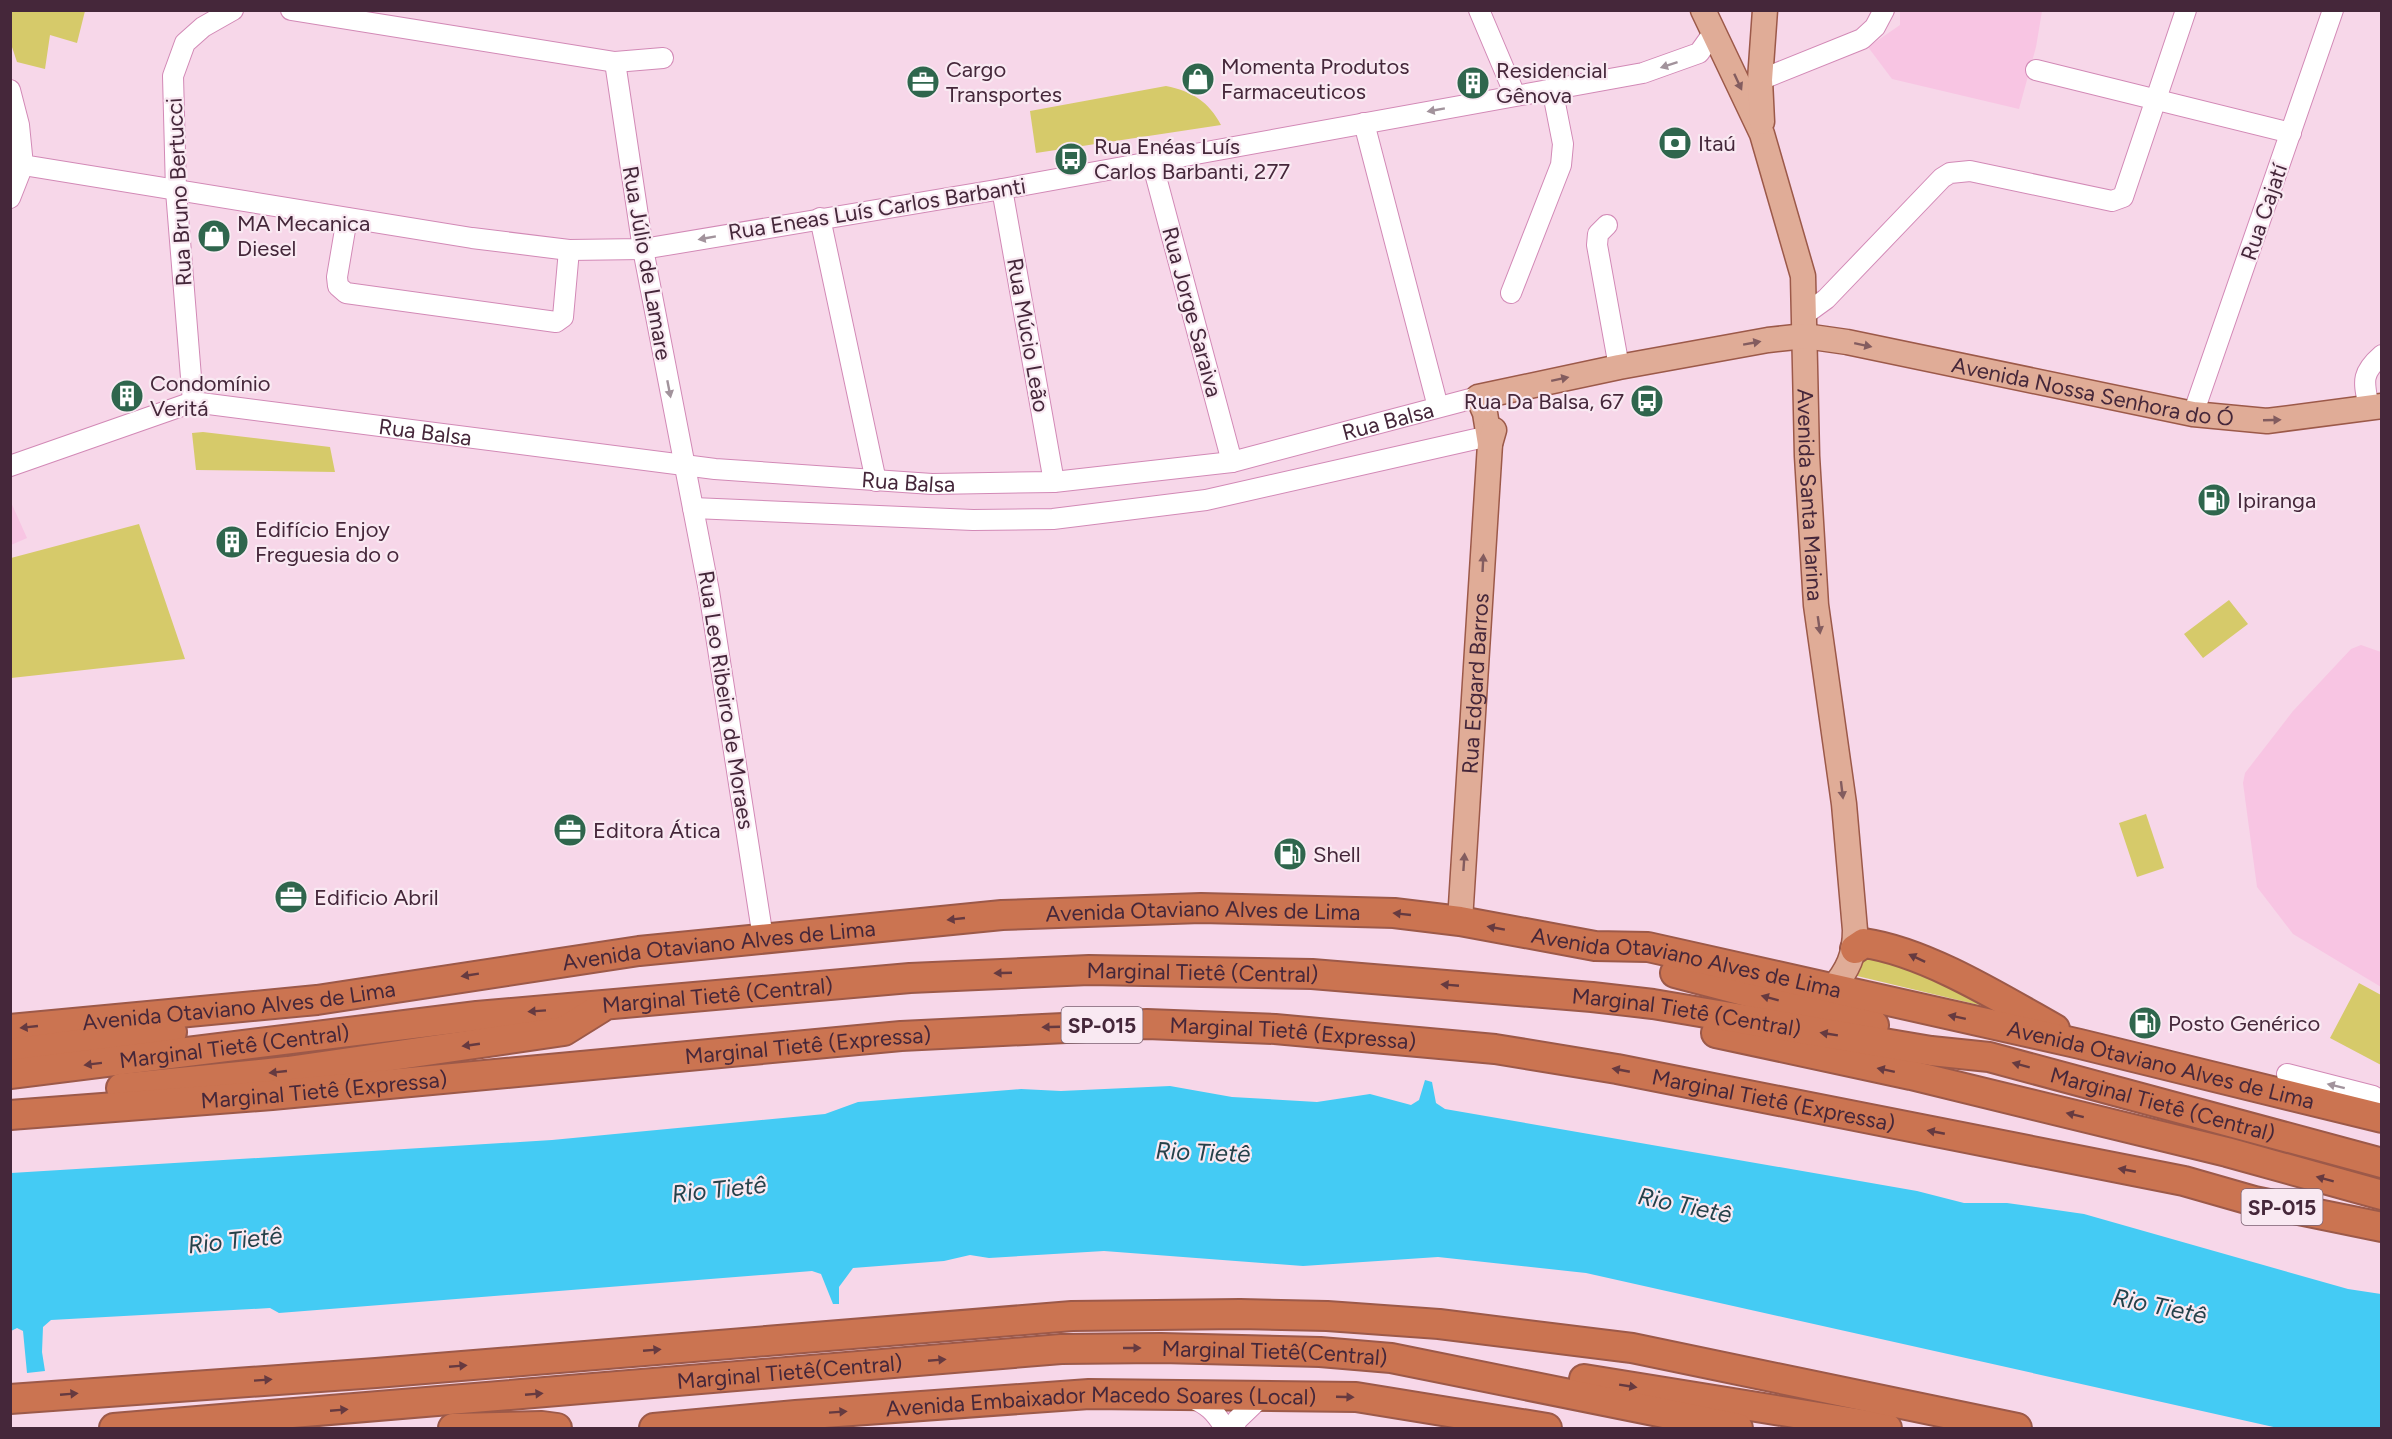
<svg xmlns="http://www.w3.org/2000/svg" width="2392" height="1439" font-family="Figtree,sans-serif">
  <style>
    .built { fill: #f8c5e3 }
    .green { fill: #d6ca6a }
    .water { fill: #44cbf4 }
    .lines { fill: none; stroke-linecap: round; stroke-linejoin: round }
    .minor-casing { stroke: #d289b6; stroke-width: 22 }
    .major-casing { stroke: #9c5949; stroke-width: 27 }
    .highway-casing { stroke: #9c5949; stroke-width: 32 }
    .minor { stroke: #fff; stroke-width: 20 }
    .major { stroke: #e0ac97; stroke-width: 24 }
    .highway { stroke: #cb7451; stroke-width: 28 }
    .oneway { fill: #a2939c }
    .oneway2 { fill: #835c5f }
    .oneway3 { fill: #663a40 }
    .labels { text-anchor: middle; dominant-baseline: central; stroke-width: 4.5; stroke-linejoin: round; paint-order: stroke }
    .shield { fill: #f9e9f2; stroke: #7b6171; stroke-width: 1.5 }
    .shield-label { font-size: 21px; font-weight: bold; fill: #45273a }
    .poi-label { font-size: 22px; fill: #45273a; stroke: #f9e9f2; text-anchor: start }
    .street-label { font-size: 22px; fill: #45273a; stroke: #f9e9f2 }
    .water-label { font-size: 24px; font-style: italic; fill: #25414a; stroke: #f9e9f2 }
  </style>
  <rect width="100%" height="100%" fill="#f7d7e9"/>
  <path class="built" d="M1900,11H2042L2036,47L2019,109L1892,79L1868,47L1900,25Z
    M10,500L27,538L11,545H10Z
    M2361,645L2381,652V987L2293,934L2257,887L2243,783L2245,773L2293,711L2351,649Z"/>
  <path class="green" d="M11,10H85V11L77,43L50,35L45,69L17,62L11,44Z
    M1166,86C1192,91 1209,102 1221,125L1036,153L1030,111Z
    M203,432L330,447L335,472L196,470L192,433Z
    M139,524L185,659L11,678V558Z
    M2229,600L2248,624L2203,658L2184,634Z
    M2146,814L2164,868L2137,877L2119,823Z
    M1883,953L1980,1003L1979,1005L1857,976L1854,970L1865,956Z
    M2359,983L2381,995V1065L2330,1038Z"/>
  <path class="water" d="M1425,1080L1432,1082L1436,1103L1445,1109L1917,1191L1964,1203H2007L2084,1214L2348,1289L2381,1294V1428H2278L1586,1273L1438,1257L1303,1266L1104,1251L989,1258L970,1255L944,1261L853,1268L839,1287V1304H833L821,1274L812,1271L279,1313L270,1308L51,1320L43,1327L42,1352L45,1371L27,1373L23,1331L17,1328L11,1331V1173L552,1140L825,1114L858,1102L1021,1089L1061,1091L1170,1086L1232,1097L1317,1102L1370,1094L1411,1105L1419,1100Z"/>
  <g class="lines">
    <g class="minor-casing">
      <g id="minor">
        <path d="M291,10L615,62L663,58"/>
        <path d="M1479,10L1515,95"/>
        <path d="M615,62L643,249L709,591L763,938"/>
        <path d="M2036,70L2291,133"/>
        <path d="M1760,80L1862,39L1875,27L1884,10"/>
        <path d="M10,90L19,125L23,165L472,238L569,250L643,249L1002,189L1643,73L1699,53L1714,32"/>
        <path d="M1364,123L1438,407"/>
        <path d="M10,162L23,165L10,198"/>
        <path d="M1152,162L1232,462"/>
        <path d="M1002,189L1054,482"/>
        <path d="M347,218L337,277L338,286L346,293L556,322L563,317L569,250"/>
        <path d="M820,218L876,481"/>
        <path d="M1607,225L1598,234L1597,245L1619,367"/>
        <path d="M1511,293L1561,165L1563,144L1552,88"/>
        <path d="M1804,315L1826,299L1942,178L1950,173L1970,171L2112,201L2123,197L2186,10"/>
        <path d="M193,402L176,191L173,76L185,43L203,27L233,10"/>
        <path d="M2369,408C2364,382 2360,374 2382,355"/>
        <path d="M2193,414L2333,10"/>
        <path id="s1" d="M10,466L193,402L715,469L932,484L1054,482L1232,462L1478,397"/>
        <path d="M693,508L973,520L1053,519L1206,500L1489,436"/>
        <path d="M2287,1074L2373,1096L2382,1103"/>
        <path d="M1189,1397C1208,1404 1215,1412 1225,1428"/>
        <path d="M1234,1428L1237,1420L1264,1394"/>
      </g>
    </g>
    <g class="major-casing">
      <g id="major">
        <path id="s2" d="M1703,10L1762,134L1803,276L1807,456L1816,605L1844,804L1855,930C1855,955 1848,970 1832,989"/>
        <path d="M1762,122L1760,80L1765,10"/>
        <path id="s3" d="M1490,444L1485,413L1478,397L1619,367L1768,340L1805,336L1847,342L2193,414L2267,421L2382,406"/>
        <path id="s4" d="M1460,921L1490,444L1494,430"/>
      </g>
    </g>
    <g class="highway-casing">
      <g id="highway">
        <path d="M1855,949L1864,943C1926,952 2000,998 2055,1029"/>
        <path d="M1675,973L1874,1025"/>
        <path id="s5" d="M10,1029L317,1000L639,951L1002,915L1201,908L1394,913L1460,921L1595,946L1648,947L2080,1044L2382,1118"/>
        <path d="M1716,1033L1911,1075L2227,1152L2382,1195"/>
        <path d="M10,1053L172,1032"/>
        <path id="s6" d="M10,1074L477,1016L910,978L1089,970L1312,974L1592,997L1653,1004L1931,1051L1989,1057L2382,1163"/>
        <path d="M121,1088L288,1071L564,1031L601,1008"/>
        <path id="s7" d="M10,1115L272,1095L901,1036L1147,1024L1275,1029L1495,1049L1617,1069L2184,1181L2254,1201L2382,1227"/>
        <path d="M1584,1379L1887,1428"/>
        <path d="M10,1399L376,1373L1072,1316L1240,1314L1327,1316L1439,1324L1632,1348L2017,1428"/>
        <path id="s8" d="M114,1428L1061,1349L1161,1348L1320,1352L1391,1358L1738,1428"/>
        <path d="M453,1428L542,1426L557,1428"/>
        <path id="s9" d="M654,1428L796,1415L1089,1394L1356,1397L1547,1428"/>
      </g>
    </g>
    <use href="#minor" class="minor"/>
    <use href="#major" class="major"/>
    <use href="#highway" class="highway"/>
  </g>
  <defs><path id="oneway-solid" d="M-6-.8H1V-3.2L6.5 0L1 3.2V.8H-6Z" transform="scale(1.5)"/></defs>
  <g class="oneway">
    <use href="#oneway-solid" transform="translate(1669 65) rotate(162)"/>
    <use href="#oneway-solid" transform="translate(1436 110) rotate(170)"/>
    <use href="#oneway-solid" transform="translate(707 238) rotate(170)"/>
    <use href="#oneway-solid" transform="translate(669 389) rotate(79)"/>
    <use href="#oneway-solid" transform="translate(2336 1086) rotate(-166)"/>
  </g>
  <g class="oneway2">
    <use href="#oneway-solid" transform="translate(1738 82) rotate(65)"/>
    <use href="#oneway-solid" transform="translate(1752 343) rotate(-10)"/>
    <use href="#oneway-solid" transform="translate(1863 345) rotate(12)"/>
    <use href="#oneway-solid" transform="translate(1560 379) rotate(-12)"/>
    <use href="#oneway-solid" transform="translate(2272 420) rotate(-2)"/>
    <use href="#oneway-solid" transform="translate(1483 563) rotate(-87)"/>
    <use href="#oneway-solid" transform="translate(1819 625) rotate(82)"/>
    <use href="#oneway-solid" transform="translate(1842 790) rotate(83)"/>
    <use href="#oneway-solid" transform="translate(1464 862) rotate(-86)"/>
  </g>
  <g class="oneway3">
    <use href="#oneway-solid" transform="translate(1402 914) rotate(-174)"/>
    <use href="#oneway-solid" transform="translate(956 919) rotate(174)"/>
    <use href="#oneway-solid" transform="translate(1496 928) rotate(-170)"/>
    <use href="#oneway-solid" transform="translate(1917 958) rotate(-155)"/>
    <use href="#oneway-solid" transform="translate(1003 973) rotate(178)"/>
    <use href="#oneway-solid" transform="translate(470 975) rotate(171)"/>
    <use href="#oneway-solid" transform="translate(1450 985) rotate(-175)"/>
    <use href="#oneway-solid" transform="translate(1770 998) rotate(-165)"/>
    <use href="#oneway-solid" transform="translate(537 1011) rotate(176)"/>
    <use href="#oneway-solid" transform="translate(1957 1017) rotate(-168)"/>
    <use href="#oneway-solid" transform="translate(29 1027) rotate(174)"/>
    <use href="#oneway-solid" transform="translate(1051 1027) rotate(178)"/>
    <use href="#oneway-solid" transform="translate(1829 1034) rotate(-171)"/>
    <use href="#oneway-solid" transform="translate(471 1045) rotate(172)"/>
    <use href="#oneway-solid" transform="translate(93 1064) rotate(173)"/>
    <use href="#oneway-solid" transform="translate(2021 1065) rotate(-165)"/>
    <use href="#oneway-solid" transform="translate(1621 1070) rotate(-169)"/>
    <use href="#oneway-solid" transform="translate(1886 1070) rotate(-168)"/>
    <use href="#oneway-solid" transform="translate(278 1072) rotate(174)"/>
    <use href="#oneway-solid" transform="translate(2075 1115) rotate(-166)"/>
    <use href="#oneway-solid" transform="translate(1936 1132) rotate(-169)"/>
    <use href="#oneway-solid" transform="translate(2127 1170) rotate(-169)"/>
    <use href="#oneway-solid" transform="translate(2325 1179) rotate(-165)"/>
    <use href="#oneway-solid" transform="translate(1132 1348)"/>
    <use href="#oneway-solid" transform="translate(652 1350) rotate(-5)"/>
    <use href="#oneway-solid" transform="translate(937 1360) rotate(-5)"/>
    <use href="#oneway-solid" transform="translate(458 1366) rotate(-5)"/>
    <use href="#oneway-solid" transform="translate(263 1380) rotate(-4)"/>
    <use href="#oneway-solid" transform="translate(1628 1386) rotate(9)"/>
    <use href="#oneway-solid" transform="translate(69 1394) rotate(-5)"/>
    <use href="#oneway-solid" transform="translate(534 1394) rotate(-5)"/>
    <use href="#oneway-solid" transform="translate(1345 1397) rotate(2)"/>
    <use href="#oneway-solid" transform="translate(339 1410) rotate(-5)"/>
    <use href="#oneway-solid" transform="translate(838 1412) rotate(-4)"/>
  </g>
  <defs>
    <g id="shop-disc" transform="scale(1.725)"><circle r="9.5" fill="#2f664d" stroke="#f9e9f2"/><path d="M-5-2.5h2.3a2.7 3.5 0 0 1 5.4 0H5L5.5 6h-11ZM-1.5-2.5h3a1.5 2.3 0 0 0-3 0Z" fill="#fff"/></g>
    <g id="office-disc" transform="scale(1.725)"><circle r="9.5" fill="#2f664d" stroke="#f9e9f2"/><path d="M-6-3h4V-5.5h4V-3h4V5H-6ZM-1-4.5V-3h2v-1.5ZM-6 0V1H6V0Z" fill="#fff"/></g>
    <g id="building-disc" transform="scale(1.725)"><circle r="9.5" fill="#2f664d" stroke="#f9e9f2"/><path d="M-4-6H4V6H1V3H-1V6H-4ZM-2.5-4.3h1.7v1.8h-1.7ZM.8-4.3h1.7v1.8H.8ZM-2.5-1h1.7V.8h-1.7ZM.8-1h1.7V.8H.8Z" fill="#fff"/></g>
    <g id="bank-disc" transform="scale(1.725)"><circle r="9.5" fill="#2f664d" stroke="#f9e9f2"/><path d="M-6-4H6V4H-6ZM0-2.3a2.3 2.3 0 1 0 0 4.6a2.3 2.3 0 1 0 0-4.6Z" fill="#fff"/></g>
    <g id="bus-disc" transform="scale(1.725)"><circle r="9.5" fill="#2f664d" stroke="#f9e9f2"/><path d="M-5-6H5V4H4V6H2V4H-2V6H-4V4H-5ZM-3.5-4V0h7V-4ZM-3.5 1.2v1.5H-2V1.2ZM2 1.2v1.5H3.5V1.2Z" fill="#fff"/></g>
    <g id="fuel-disc" transform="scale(1.725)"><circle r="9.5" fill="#2f664d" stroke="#f9e9f2"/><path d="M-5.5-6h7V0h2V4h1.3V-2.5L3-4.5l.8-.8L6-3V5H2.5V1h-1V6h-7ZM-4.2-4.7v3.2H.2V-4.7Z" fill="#fff"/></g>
  </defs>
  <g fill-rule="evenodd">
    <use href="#shop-disc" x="1198" y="79"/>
    <use href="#office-disc" x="923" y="82"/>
    <use href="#building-disc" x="1473" y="83"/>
    <use href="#bank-disc" x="1675" y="143"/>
    <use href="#bus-disc" x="1071" y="159"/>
    <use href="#shop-disc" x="214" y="236"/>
    <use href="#building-disc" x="127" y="396"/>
    <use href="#bus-disc" x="1647" y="401"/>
    <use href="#fuel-disc" x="2214" y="500"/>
    <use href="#building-disc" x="232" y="542"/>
    <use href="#office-disc" x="570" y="830"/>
    <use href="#fuel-disc" x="1290" y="854"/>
    <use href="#office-disc" x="291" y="897"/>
    <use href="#fuel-disc" x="2145" y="1023"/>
  </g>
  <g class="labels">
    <g class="shield">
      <rect x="1061.5" y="1007" width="81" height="36" rx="4.5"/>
      <rect x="2241.5" y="1189" width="81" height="36" rx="4.5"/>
    </g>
    <g class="shield-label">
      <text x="1102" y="1025">SP-015</text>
      <text x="2282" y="1207">SP-015</text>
    </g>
    <g class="poi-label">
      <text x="1221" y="66">Momenta Produtos<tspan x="1221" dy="25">Farmaceuticos</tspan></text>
      <text x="946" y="69">Cargo<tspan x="946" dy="25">Transportes</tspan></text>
      <text x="1496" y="70">Residencial<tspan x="1496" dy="25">Gênova</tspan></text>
      <text x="1698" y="143">Itaú</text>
      <text x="1094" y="146">Rua Enéas Luís<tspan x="1094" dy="25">Carlos Barbanti, 277</tspan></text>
      <text x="237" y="223">MA Mecanica<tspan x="237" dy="25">Diesel</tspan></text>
      <text x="150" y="383">Condomínio<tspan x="150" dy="25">Veritá</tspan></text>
      <text x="1624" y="401" text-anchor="end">Rua Da Balsa, 67</text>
      <text x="2237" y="500">Ipiranga</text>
      <text x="255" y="529">Edifício Enjoy<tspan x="255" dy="25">Freguesia do o</tspan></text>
      <text x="593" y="830">Editora Ática</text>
      <text x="1313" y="854">Shell</text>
      <text x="314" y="897">Edificio Abril</text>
      <text x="2168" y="1023">Posto Genérico</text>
    </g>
    <g class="street-label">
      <text transform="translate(179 192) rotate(-93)">Rua Bruno Bertucci</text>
      <text transform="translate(877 209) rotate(-9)">Rua Eneas Luís Carlos Barbanti</text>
      <text transform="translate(2264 212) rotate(-71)">Rua Cajatí</text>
      <text transform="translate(647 263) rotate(80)">Rua Júlio de Lamare</text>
      <text transform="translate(1192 312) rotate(75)">Rua Jorge Saraiva</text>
      <text transform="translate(1028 335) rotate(80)">Rua Múcio Leão</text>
      <text stroke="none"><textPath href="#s3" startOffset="675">Avenida Nossa Senhora do Ó</textPath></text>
      <text stroke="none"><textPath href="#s1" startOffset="1400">Rua Balsa</textPath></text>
      <text stroke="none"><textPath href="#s1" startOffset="428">Rua Balsa</textPath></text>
      <text stroke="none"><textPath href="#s1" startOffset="914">Rua Balsa</textPath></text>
      <text stroke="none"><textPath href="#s2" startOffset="504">Avenida Santa Marina</textPath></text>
      <text stroke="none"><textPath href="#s4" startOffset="238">Rua Edgard Barros</textPath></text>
      <text transform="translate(726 700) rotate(81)">Rua Leo Ribeiro de Moraes</text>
      <text stroke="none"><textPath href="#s5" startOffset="1200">Avenida Otaviano Alves de Lima</textPath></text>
      <text stroke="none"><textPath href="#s5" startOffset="714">Avenida Otaviano Alves de Lima</textPath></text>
      <text stroke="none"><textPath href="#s5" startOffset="1688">Avenida Otaviano Alves de Lima</textPath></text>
      <text stroke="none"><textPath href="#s6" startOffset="1198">Marginal Tietê (Central)</textPath></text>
      <text stroke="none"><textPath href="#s6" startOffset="712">Marginal Tietê (Central)</textPath></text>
      <text stroke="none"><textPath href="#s5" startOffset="230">Avenida Otaviano Alves de Lima</textPath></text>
      <text stroke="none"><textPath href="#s6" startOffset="1684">Marginal Tietê (Central)</textPath></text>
      <text stroke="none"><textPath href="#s7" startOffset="1287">Marginal Tietê (Expressa)</textPath></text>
      <text stroke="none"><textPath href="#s7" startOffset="801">Marginal Tietê (Expressa)</textPath></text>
      <text stroke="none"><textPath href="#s6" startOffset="226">Marginal Tietê (Central)</textPath></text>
      <text stroke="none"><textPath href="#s5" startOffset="2174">Avenida Otaviano Alves de Lima</textPath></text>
      <text stroke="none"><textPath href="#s7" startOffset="315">Marginal Tietê (Expressa)</textPath></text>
      <text stroke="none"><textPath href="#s7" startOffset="1773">Marginal Tietê (Expressa)</textPath></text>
      <text stroke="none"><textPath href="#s6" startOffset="2170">Marginal Tietê (Central)</textPath></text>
      <text stroke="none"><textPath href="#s8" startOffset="1164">Marginal Tietê(Central)</textPath></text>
      <text stroke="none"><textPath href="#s8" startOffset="678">Marginal Tietê(Central)</textPath></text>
      <text stroke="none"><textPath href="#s9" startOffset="448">Avenida Embaixador Macedo Soares (Local)</textPath></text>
    </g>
    <g class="water-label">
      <text transform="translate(1203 1152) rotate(2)">Rio Tietê</text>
      <text transform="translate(719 1189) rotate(-6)">Rio Tietê</text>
      <text transform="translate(1685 1205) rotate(12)">Rio Tietê</text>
      <text transform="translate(235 1240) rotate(-6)">Rio Tietê</text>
      <text transform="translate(2160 1306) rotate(12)">Rio Tietê</text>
    </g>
  </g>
  <rect width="2392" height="1439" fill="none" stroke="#45273a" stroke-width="24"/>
</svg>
